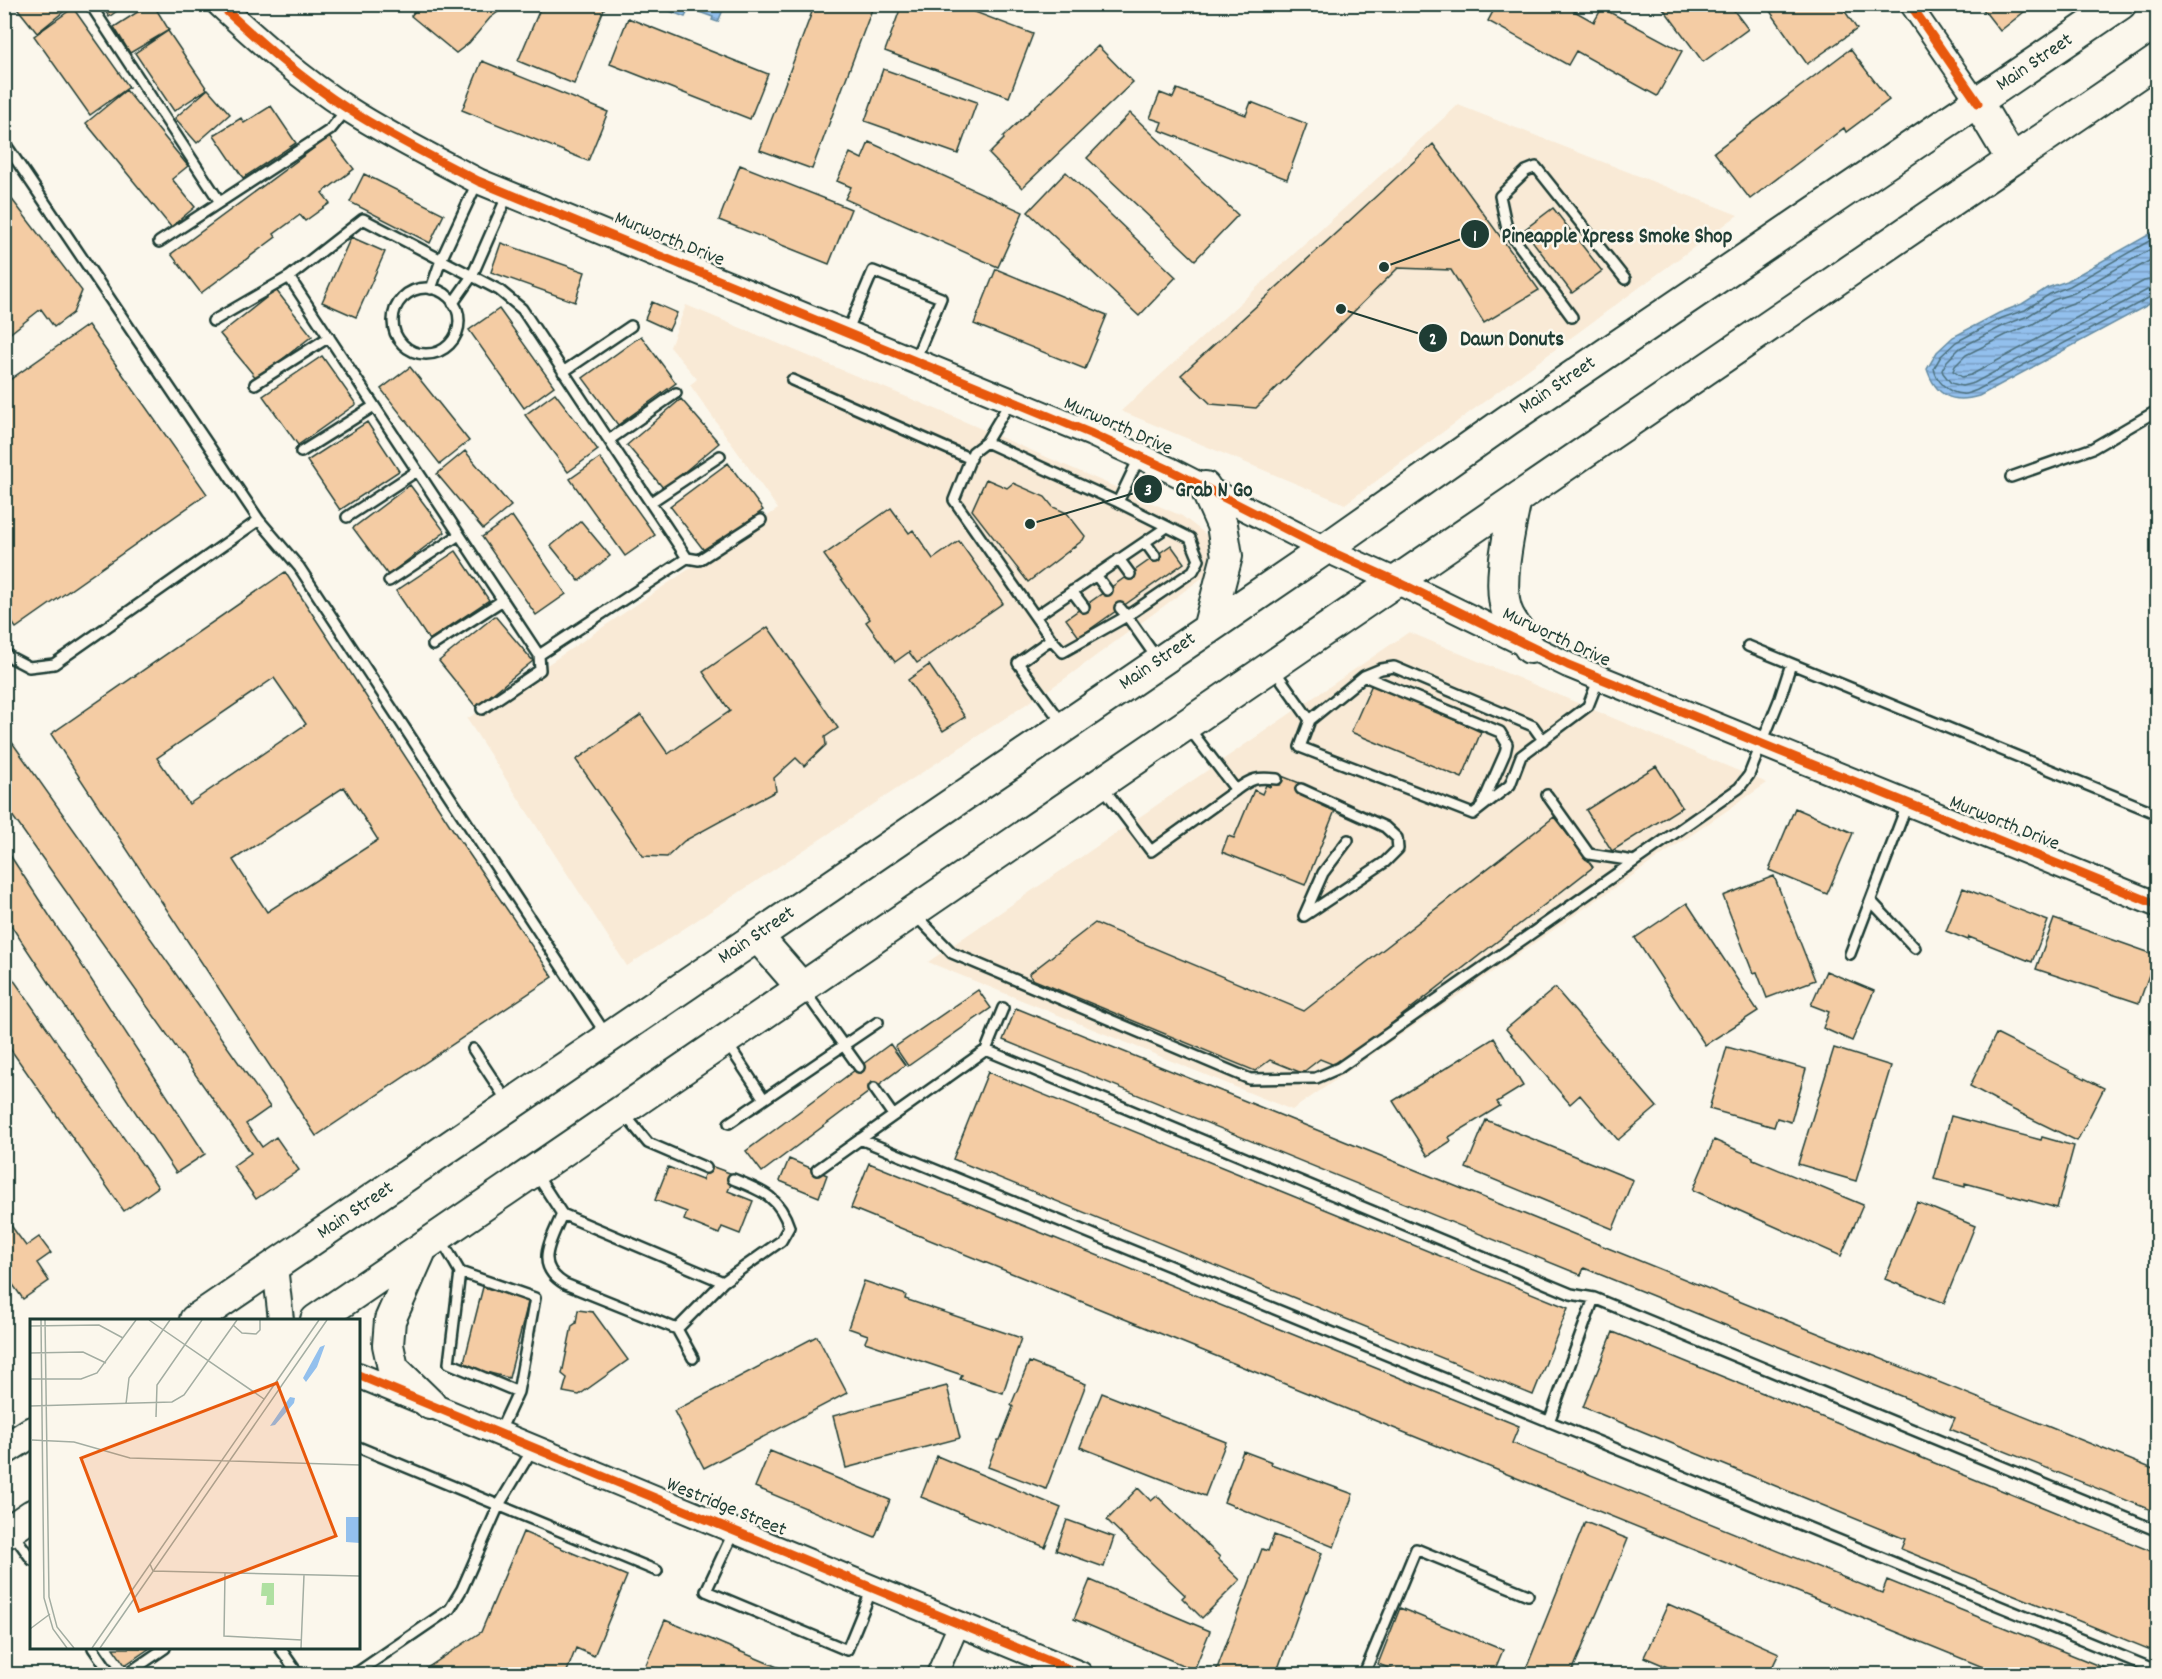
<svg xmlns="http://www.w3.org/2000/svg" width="2162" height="1679" font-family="Dekko,sans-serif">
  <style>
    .built { fill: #f9ead6 }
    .water { fill: url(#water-rules); stroke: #658ca3; stroke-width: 1.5 }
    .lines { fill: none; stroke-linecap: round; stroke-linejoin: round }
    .shore { stroke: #4d717e; stroke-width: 1.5 }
    .building { fill: #f4cca4; stroke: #1f3d34; stroke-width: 1.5; fill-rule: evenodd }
    .service-casing { stroke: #1f3d34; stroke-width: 14 }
    .minor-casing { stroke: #1f3d34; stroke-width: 24 }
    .tertiary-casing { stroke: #1f3d34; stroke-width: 28 }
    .primary-casing { stroke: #1f3d34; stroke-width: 34 }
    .service { stroke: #fbf7ec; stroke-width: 9 }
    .minor { stroke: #fbf7ec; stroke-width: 20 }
    .tertiary { stroke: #fbf7ec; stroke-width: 24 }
    .primary { stroke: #fbf7ec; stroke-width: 30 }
    .cycleway-casing { stroke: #fbf7ec; stroke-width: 13 }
    .cycleway { stroke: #e8590c; stroke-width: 9 }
    .labels { text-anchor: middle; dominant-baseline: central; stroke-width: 5; stroke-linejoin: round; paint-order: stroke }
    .street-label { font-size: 20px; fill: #1f3d34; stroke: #fbf7ec }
    .inset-road { fill: none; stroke: #a3ada2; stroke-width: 1.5 }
    .view { fill: #e8590c; fill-opacity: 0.15; stroke: #e8590c; stroke-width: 3 }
    .inset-edge { fill: none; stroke: #1f3d34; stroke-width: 3 }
    .leader { fill: none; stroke: #1f3d34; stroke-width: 2 }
    .callout-dot { fill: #1f3d34; stroke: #fbf7ec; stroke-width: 2 }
    .mark-label { font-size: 18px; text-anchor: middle; font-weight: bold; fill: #fff }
    .callout-label { font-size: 21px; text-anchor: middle; font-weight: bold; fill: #1f3d34; stroke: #fbf7ec; stroke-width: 5; stroke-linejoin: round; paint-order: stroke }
  </style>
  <defs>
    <pattern id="water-rules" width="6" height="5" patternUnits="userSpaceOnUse" patternTransform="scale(1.5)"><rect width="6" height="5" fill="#93c0ed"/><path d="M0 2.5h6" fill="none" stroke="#779dc1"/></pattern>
  </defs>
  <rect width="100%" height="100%" fill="#fbf7ec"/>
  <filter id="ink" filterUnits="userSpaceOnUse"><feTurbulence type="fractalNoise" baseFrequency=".0167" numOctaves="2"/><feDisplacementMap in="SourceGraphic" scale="12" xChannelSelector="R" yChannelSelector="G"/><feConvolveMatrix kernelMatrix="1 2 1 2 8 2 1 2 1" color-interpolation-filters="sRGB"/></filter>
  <g filter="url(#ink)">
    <path class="built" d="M1458,105L1738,215L1345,504L1121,411Z
      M686,305L938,410L1182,516L1212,539L1213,570L1063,680L627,966L467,719L778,509L690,385L697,379L670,347Z
      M1409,632L1767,783L1292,1110L928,962Z"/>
    <path class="water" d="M669,5V4L725,5L718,22L712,20L713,17L685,7L684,9L688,11L685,17L667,10Z
      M2157,230V300L1979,396C1952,404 1936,396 1927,369L1937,352L1953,337L1999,313L2022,304L2047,288L2067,281Z"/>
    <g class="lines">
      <path class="shore" d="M2158,236L2070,286L2050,294L2025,310L2002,318L1956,342L1941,356L1934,368C1936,381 1948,393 1962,394C1966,395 1972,392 1977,390L2152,296L2158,295
        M2158,245L2074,293L2053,300L2028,316L2005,325L1960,348L1947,361L1942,370L1943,373L1951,383L1962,386L1974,383L2149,289L2158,287
        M2158,256L2078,301L2057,309L2033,324L2008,334L1966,355L1955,366L1953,371L1962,377L1971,375L2144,281L2158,278"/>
    </g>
    <path class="building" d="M24,4H73L37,33L18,9Z
      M101,4H126L109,17Z
      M150,4H153L169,30L130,53L114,27Z
      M420,4H509L490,18L469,43L456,53L411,16Z
      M545,4H606L574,84L518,61L540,9L543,10Z
      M815,4H874L812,169L760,150Z
      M902,4H954L1033,34L1009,97L885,51Z
      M1497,4H1562L1594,22L1602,8L1682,51L1657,96L1576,51L1568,65L1488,21Z
      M1660,4H1729L1748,29L1703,62Z
      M1765,4H1840L1857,29L1807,64Z
      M1979,4H2034L2000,31Z
      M73,8L129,87L90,115L34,36Z
      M628,18L768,74L750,119L610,64Z
      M168,31L207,89L174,111L135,53Z
      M1098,46L1133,82L1022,188L989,154L1004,139L1003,137Z
      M1850,49L1889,100L1846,132L1844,128L1750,199L1714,152Z
      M482,61L608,112L588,161L462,110Z
      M883,69L977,102L958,154L865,121Z
      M208,89L230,114L197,143L175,118Z
      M1177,89L1246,115L1251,102L1307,124L1287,179L1159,130L1162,122L1150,118L1160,93L1173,98Z
      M126,90L188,166L172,179L195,207L171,227L86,123Z
      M271,106L296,143L243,178L214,135L241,118L244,123Z
      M1130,113L1238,215L1195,260L1087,158Z
      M329,137L354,169L322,193L330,203L305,221L300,215L274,234L276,237L201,293L171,254Z
      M869,142L1023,212L998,267L845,199L851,187L837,181L850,153L862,159Z
      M1433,144L1539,290L1484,323L1451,270L1398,268L1256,408L1211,404L1181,375Z
      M740,165L851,209L829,264L719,220Z
      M1066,172L1176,277L1139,316L1028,212Z
      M364,174L444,214L430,243L350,202Z
      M4,189L82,291L73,313L54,327L41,309L8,335L4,330Z
      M1553,208L1602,271L1572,293L1524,230Z
      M351,237L385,252L356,317L322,302Z
      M501,243L585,272L575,302L491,272Z
      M996,269L1107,315L1085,369L974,324Z
      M276,290L312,336L257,379L220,334Z
      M652,302L677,313L669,330L645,319Z
      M499,309L554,386L524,408L469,330Z
      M88,325L207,494L16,628L4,611V384Z
      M641,336L676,383L618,425L583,378Z
      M322,356L356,404L298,445L263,396Z
      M410,367L469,441L440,464L381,389Z
      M555,393L598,450L568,472L525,415Z
      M681,399L719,443L664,489L627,445Z
      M367,422L399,471L340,510L307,461Z
      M465,451L511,506L483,529L437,474Z
      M600,458L655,535L625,556L570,479Z
      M728,463L763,510L706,553L670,506Z
      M986,479L1007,488L1013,483L1045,497L1053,507L1067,513L1085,536L1083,540L1028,582L972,510Z
      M410,485L445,532L388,575L353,528Z
      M891,508L909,533L913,530L933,559L959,541L1003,603L917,663L909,652L895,662L866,622L870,619L824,555Z
      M512,516L566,594L536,615L482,537Z
      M581,521L610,556L579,581L551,546Z
      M1171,545L1184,563L1079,637L1066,619Z
      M456,551L489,600L429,640L396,591Z
      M285,572L459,839L553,977L316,1136L51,734ZM274,678L306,724L189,804L157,758ZM344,787L378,840L267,912L233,860Z
      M495,616L533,661L476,707L439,661Z
      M768,627L838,728L825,737L826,745L804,766L796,758L774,778L776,791L684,841L667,857L643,856L576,760L641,715L668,754L730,711L703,672Z
      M929,665L965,717L943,731L908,680Z
      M1373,682L1447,713L1446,716L1481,732L1462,778L1351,732Z
      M4,731L270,1107L246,1124L262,1147L276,1137L299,1170L256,1199L233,1166L251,1153L4,804Z
      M1656,766L1682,807L1612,851L1586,810Z
      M1279,775L1302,784L1299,793L1336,808L1305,885L1222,852L1228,836L1234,838L1254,790L1262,794L1266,785L1270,787L1272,781L1276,783Z
      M1795,808L1853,833L1827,894L1769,870Z
      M1554,817L1593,867L1337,1066L1320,1059L1302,1073L1270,1060L1255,1071L1032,979L1029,974L1095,923L1304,1011Z
      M4,846L205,1154L176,1173L4,915Z
      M1774,876L1815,980L1767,998L1757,972L1753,973L1723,896Z
      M1963,888L2048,921L2032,962L1969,937L1968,940L1946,931Z
      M1687,903L1758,1011L1705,1045L1635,938Z
      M2054,919L2156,955L2139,1003L2036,969Z
      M4,966L158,1187L124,1211L4,1040Z
      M1826,971L1874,991L1852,1041L1823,1028L1829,1012L1811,1005Z
      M1555,988L1657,1107L1618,1140L1580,1095L1570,1104L1506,1029Z
      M978,990L991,1008L908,1066L895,1047Z
      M1016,1008L2158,1471V1513L1950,1429L1955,1418L1584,1268L1581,1275L1003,1040Z
      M1996,1034L2104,1088L2077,1141L1995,1101L1996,1100L1970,1086Z
      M1494,1038L1523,1086L1497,1102L1500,1106L1449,1137L1451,1141L1428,1156L1393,1101Z
      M890,1044L905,1065L762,1172L746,1151Z
      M1727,1047L1806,1069L1791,1122L1777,1118L1774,1127L1709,1109Z
      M1834,1048L1891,1066L1856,1181L1798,1164Z
      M988,1072L1568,1308L1533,1395L953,1159Z
      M1951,1116L2041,1140L2042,1137L2074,1146L2057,1208L1965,1183V1187L1934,1179Z
      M1486,1120L1633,1180L1613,1229L1466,1168Z
      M1714,1140L1753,1157V1159L1863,1205L1841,1256L1693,1190Z
      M789,1159L827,1175L819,1197L780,1181Z
      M869,1163L1519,1426L1512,1443L1882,1593L1887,1580L2119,1674H2000L851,1208Z
      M708,1165L735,1175L728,1191L753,1201L740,1234L722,1227L719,1234L684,1220L687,1212L655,1200L668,1167L702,1180Z
      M1917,1202L1975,1226L1944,1303L1885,1279Z
      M4,1216L26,1246L39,1237L51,1253L37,1263L49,1281L23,1299L4,1272Z
      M864,1281L906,1295L905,1299L1021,1338L1003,1393L960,1379L962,1375L865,1342L868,1335L848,1328Z
      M483,1287L529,1299L509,1378L463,1366Z
      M578,1310L593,1312L628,1360L579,1395L563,1392L567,1378L562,1374L572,1326L576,1323Z
      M1613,1332L2158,1554V1653L1901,1549L1905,1539L1583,1407Z
      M817,1336L847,1393L704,1468L674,1411Z
      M1029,1362L1086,1384L1046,1489L988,1467L998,1440H1000L1013,1407L1011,1405Z
      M947,1386L960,1438L846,1468L833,1416Z
      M1102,1393L1226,1442L1205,1496L1080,1447Z
      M770,1451L890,1500L875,1537L755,1487Z
      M1243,1451L1272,1462L1271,1464L1353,1494L1334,1547L1224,1502Z
      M937,1456L1061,1508L1045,1547L921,1497Z
      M1138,1488L1151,1501L1157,1496L1220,1557L1218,1559L1240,1580L1202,1618L1182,1598L1185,1595L1107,1520Z
      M1067,1520L1114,1537L1104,1567L1056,1550Z
      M1585,1522L1628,1539L1617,1566L1571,1674H1524Z
      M523,1532L627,1576L594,1656L576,1648L566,1674H418L481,1632Z
      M1274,1535L1322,1553L1307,1593L1306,1592L1276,1674H1215L1262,1549L1268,1551Z
      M1090,1580L1210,1631L1194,1670L1074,1619Z
      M1668,1604L1779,1653L1769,1674H1684L1644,1657Z
      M1400,1608L1503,1650L1493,1674H1405L1378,1664Z
      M665,1620L794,1674H642Z
      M113,1648H150L125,1665Z"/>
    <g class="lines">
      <g class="service-casing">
        <path id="service" d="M90,4L220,202
          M4,142L259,520L54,664L29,667L8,656L4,652
          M159,242L330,130L347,109
          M289,277L539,655L540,670L482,709
          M393 321a33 33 0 1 1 66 0a33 33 0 1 1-66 0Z
          M431,289L441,260L477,183
          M453,303L472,276L508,194
          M1572,317L1507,229L1500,196L1526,171L1536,167L1625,279
          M213,321L289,277L363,219L499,290L522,309L687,558L539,655
          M847,332L873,271L941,298L915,360
          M563,372L631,326
          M792,380L971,459
          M255,384L329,337
          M1010,402L986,442L973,452L954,500L1051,639L1018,663L1063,724
          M609,440L676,393
          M986,442L1118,502L1140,456
          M301,452L374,406
          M2011,477L2093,448L2158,410
          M651,502L720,456
          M1118,502L1190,538L1199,560L1193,571L1127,616L1158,660
          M347,517L417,471
          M259,520L299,567L607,1036
          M1145,542L1155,556
          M687,558L699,560L761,520
          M1119,559L1130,574
          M1096,575L1107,590
          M389,581L459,535
          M1072,591L1084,607
          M1036,616L1167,527
          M1051,639L1063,652L1127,616L1120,608
          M433,645L503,600
          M1748,646L2158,814
          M1273,668L1310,720
          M1364,676L1500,732L1507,744L1505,753L1482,805
          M1543,740L1533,726L1394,667L1381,669L1364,676L1310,720L1300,747L1473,814L1510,785L1521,756L1588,706L1599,678
          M1102,786L1151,851L1236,790L1188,727
          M1301,789L1385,827L1397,838L1398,849L1385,862L1304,916
          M1236,790C1252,778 1257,777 1277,779
          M1547,795L1589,854L1634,861
          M1871,901L1915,948
          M916,916L952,953L1250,1079L1316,1078L1339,1068L1739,788L1749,775L1780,698L1791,664
          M1304,916L1323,873L1348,840
          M1850,954L1907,805
          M806,993L859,1067
          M727,1043L764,1099
          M473,1049L507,1101
          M986,1050L1571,1294L1594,1298L2158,1531
          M874,1088L893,1115
          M625,1115L648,1143L706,1168
          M729,1123L878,1022
          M860,1139L2158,1671
          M817,1170L986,1050L1003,1008
          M536,1174L562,1214L723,1282
          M562,1214C551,1242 533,1265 565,1284L677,1329
          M441,1239L460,1272L535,1298L518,1392L499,1433
          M460,1272L449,1363L518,1392
          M693,1358L677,1329L723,1282L781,1241L789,1227C779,1196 762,1191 733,1179
          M1549,1422L1594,1298
          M358,1447L657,1571
          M734,1531L706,1591L847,1650L872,1589
          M12,1532L32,1560
          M93,1648L111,1674
          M280,1648L298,1674
          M127,1674L165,1648
          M355,1674L450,1609L462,1589L499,1505L532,1450
          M1364,1674L1416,1549L1528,1595"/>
      </g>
      <g class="minor-casing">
        <path id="minor" d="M1910,4L1978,103
          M937,1674L959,1624"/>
      </g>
      <g class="tertiary-casing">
        <path id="tertiary" d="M219,4C260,42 301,79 348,109C390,136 434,158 478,181L1092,434L1170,470L1325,549L1396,581L1568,665L2158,905
          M275,1266L281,1320
          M358,1375L1080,1674"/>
      </g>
      <g class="primary-casing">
        <path id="primary" d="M1978,103L2012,160
          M1205,487L1222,525L1227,556L1208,629
          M1516,499C1510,528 1495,590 1509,616C1515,627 1523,637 1530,648
          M757,936L803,989
          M422,1248L390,1320L388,1345L393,1368L430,1404
          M195,1320L1325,549L1508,420L2121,4
          M316,1320L2158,60
          M4,1450L32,1432
          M4,1534L32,1515"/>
      </g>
      <use href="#service" class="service"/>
      <use href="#minor" class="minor"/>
      <use href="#tertiary" class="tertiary"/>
      <use href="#primary" class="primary"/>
      <g class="cycleway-casing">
        <path id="cycleway" d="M219,4C260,42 301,79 348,109C390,136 434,158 478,181L1092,434L1170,470L1325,549L1396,581L1568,665L2158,905
          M1910,4L1978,103
          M358,1375L1080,1674"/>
      </g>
      <use href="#cycleway" class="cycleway"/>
    </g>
  </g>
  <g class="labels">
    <g class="street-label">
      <text transform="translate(2035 63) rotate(-34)">Main Street</text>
      <text transform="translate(669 240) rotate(22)">Murworth Drive</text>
      <text transform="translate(1558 386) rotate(-34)">Main Street</text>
      <text transform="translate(1118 427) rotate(24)">Murworth Drive</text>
      <text transform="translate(1556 638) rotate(25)">Murworth Drive</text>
      <text transform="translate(1158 662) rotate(-34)">Main Street</text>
      <text transform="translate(2004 824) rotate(22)">Murworth Drive</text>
      <text transform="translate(757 936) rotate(-34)">Main Street</text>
      <text transform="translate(356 1211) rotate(-34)">Main Street</text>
      <text transform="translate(726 1508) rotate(22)">Westridge Street</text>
    </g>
  </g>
  <g transform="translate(30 1319)">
    <rect width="330" height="330" fill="#fbf7ec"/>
    <path d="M232,264H244V286H236L237,277H231Z" fill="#afe0a1"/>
    <path d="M295,26L287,48L276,63L273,59L290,28ZM260,78L265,79L264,84L245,106L240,107ZM316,198H330V224L316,223Z" fill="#93c0ed"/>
    <path class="inset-road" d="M11,1L14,279L23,310L37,329M15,1L19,278L27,308L44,329M119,1L234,80M203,6L212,14L226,15L230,11V1M0,7L69,6L93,19M0,34L53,33L76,44M0,60H51L67,54L106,1M96,85L99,59L140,1M0,87L142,83L154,76L207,1M126,98L127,66L172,1M0,108V134M2,121L44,123L100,139L330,146M120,245L123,252L330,257M195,254L194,317L272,321M0,310L20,295M62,329L289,1M70,329L297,1M271,329L274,256"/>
    <path class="view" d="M247,64L306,217L109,292L51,139Z"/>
    <rect width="330" height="330" class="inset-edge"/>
  </g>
  <path class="leader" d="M1384 267L1475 234M1341 309L1433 338M1030 524L1148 489"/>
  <g class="callout-dot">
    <circle cx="1384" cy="267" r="6"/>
    <circle cx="1341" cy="309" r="6"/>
    <circle cx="1030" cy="524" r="6"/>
    <circle cx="1475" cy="234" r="15"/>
    <circle cx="1433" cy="338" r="15"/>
    <circle cx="1148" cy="489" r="15"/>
  </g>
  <g class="mark-label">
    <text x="1475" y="241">1</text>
    <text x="1433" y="344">2</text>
    <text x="1148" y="495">3</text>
  </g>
  <g class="callout-label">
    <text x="1617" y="242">Pineapple Xpress Smoke Shop</text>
    <text x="1512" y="345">Dawn Donuts</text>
    <text x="1214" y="496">Grab N Go</text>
  </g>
  <rect width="2162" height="1679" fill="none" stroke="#fbf7ec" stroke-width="24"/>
  <rect x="12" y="12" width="2138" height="1655" fill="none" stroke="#1f3d34" stroke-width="2" filter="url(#ink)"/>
</svg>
